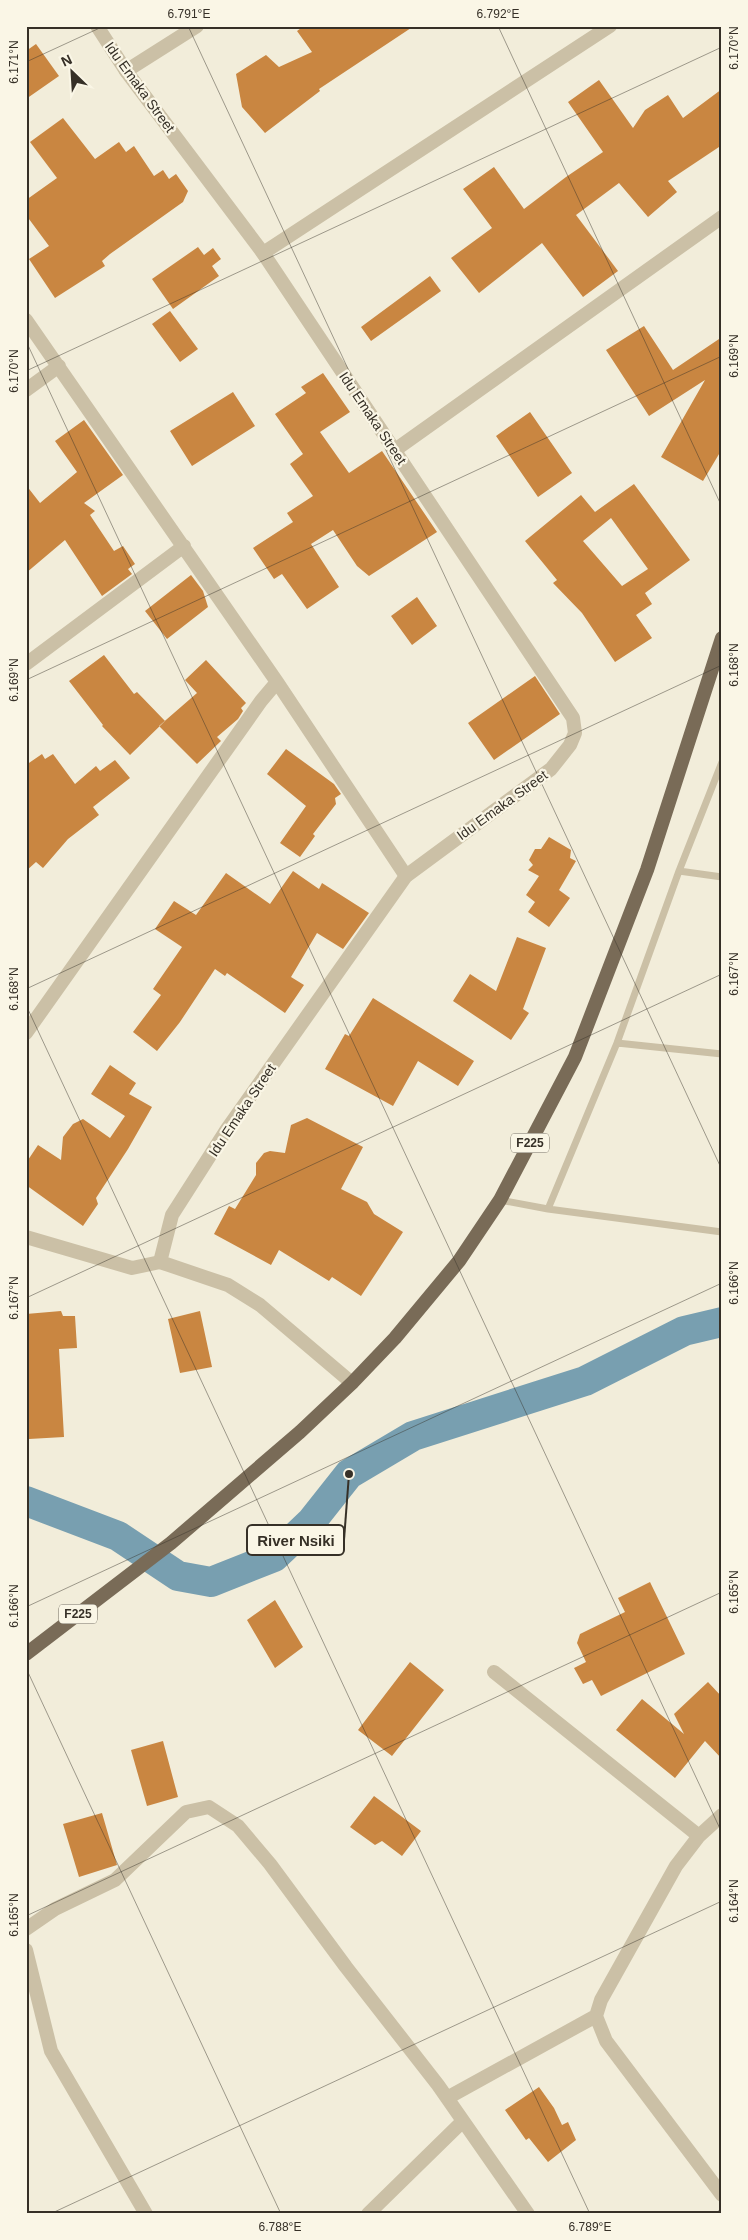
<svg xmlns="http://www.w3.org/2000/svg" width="748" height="2240" font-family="Arial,sans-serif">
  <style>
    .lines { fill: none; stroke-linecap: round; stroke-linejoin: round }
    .river { stroke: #789fb0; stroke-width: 30 }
    .building { fill: #c98641; fill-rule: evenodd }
    .service { stroke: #cbc0a6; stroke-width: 7 }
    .minor { stroke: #cbc0a6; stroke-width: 14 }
    .tertiary { stroke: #cbc0a6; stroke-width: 14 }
    .primary { stroke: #796b57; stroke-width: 14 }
    .ticks { fill: none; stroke: #363027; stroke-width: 1; stroke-opacity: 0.45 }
    .labels { text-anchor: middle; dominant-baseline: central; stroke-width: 4.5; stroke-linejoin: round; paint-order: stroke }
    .shield { fill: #faf6e6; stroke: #716b60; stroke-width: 1 }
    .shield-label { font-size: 12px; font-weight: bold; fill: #363027 }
    .street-label { font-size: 14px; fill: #363027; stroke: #faf6e6 }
    .leader { fill: none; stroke: #363027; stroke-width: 2 }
    .callout-dot { fill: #363027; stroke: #faf6e6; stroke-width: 2 }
    .callout { fill: #faf6e6; stroke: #363027; stroke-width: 2 }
    .callout-label { font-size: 15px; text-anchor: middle; font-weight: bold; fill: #363027 }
    .neatline { fill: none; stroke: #363027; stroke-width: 2 }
    .ticks-label { font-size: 12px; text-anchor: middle; fill: #363027 }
  </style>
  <rect width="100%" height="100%" fill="#f2edda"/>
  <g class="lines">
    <path class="river" d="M26,1501L118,1536L178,1576L211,1582L274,1557L311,1522L349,1474L413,1436L585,1381L684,1331L722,1322"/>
  </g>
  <path class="building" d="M304,26H414L319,89L320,91L265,133L242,107L236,74L266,55L279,67L312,52L297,31Z
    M36,44L59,76L26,99V51Z
    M599,80L633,128L645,110L668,95L683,118L722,89V145L668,181L677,192L648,217L619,183L576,215L618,271L583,297L542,243L479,293L451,258L492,228L463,189L494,167L524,209L566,177L603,152L568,102Z
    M63,118L95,159L119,142L126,152L134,146L154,176L163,170L169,179L176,174L188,191L183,202L110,254L102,261L105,266L55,298L29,259L49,246L26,215V200L57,178L30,142Z
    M198,247L204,255L213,248L221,259L212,266L219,276L173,309L152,279Z
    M430,276L441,291L371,341L361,327Z
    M170,311L198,349L180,362L152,324Z
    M644,326L673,370L722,337V449L703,481L661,457L705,380L649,416L606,350Z
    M323,373L350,412L320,432L349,473L382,451L437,532L369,576L357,566L333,530L311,544L339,587L307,609L282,574L274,579L253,548L293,522L287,513L313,496L290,464L303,454L275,414L306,393L301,387Z
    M233,392L255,426L192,466L170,431Z
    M530,412L572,473L538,497L496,436Z
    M84,420L123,475L84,503L95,511L90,515L114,551L123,546L135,564L128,569L132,574L102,596L65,540L26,573V485L40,503L77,472L55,441Z
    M634,484L690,560L645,593L652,604L636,615L652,638L615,662L582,613L553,583L557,580L525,541L581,495L595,512ZM611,518L648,569L622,586L583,541Z
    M191,575L203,591L208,607L167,639L145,611Z
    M417,597L437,626L412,645L391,616Z
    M104,655L134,694L137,692L165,721L130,755L102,726L103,725L69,681Z
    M206,660L246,703L241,708L243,711L238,719L217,737L221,741L197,764L159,726L197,693L185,680Z
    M535,676L560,714L494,760L468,723Z
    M286,749L334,784L341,794L335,798L336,804L313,834L315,836L300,857L280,843L306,806L267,774Z
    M42,754L45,759L53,754L75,784L96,766L100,771L115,760L130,778L93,807L99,815L68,839L43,868L36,862L26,871V765Z
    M549,837L571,850L570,858L576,861L559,890L570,898L549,927L528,912L535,902L526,895L539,876L528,870L533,865L529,860L535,849H541Z
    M293,871L319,889L322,883L369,913L343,949L317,933L291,977L304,985L285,1013L227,973L225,976L215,969L180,1022L157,1051L133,1032L161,995L153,989L182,947L155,929L174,901L196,915L226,873L270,904Z
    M517,937L546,948L523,1009L529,1013L511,1040L453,1001L470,974L496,991Z
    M373,998L474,1061L458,1086L418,1061L393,1106L325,1069L345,1034L349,1036Z
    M110,1065L136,1083L129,1094L152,1107L128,1149L96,1198L98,1204L83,1226L26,1185V1163L38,1145L61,1160L63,1137L73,1124L83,1119L110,1138L125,1116L91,1094Z
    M307,1118L363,1147L341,1189L367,1202L374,1214L403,1232L361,1296L332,1277L329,1281L279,1250L271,1265L214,1234L229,1206L235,1209L256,1175V1163L264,1153L270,1151L285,1153L291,1125Z
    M61,1311L63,1316H75L77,1348L59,1349L64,1437L29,1439L26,1398V1314Z
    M200,1311L212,1367L180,1373L168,1319Z
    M650,1582L685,1654L601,1696L592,1680L583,1684L574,1668L586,1662L577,1643L580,1634L625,1612L618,1598Z
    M275,1600L303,1647L275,1668L247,1620Z
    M410,1662L444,1690L392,1756L358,1730Z
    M708,1682L722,1697V1759L705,1741L675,1778L616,1730L642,1699L684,1734L674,1714Z
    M163,1741L178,1797L147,1806L131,1750Z
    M374,1796L421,1831L402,1856L382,1841L375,1845L350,1827Z
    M102,1813L117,1865L79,1877L63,1824Z
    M539,2087L554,2108L562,2125L568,2122L576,2140L548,2162L529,2138L526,2140L505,2110Z"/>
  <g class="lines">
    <path class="service" d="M679,871L722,877
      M617,1043L722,1054
      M500,1200L548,1209L722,1232
      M548,1209L617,1043L679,871L722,762"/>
    <path class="minor" d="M126,71L197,26
      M263,253L610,26
      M26,320L277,682L406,876
      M26,390L59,366
      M395,450L722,217
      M26,664L184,546
      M26,1033L261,701L277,682
      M26,1237L132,1268L160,1262
      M494,1672L699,1836
      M722,1815L699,1836L676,1866L601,2000L596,2016L606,2041L722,2195
      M26,1929L55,1909L115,1880L186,1812L209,1807L238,1826L270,1864L346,1967L438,2085L528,2214
      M26,1950L51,2051L146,2214
      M447,2098L596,2016
      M368,2214L462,2122"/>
    <path class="tertiary" d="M97,26L126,71L263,253L573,718L575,733L570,745L551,769L406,876L227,1129L172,1215L160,1262L228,1285L260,1305L352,1383"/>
    <path class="primary" d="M26,1654L171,1543L300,1432L352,1383L395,1338L459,1261L500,1200L575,1057L647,870L722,638"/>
  </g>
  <path class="ticks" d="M188,26L722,1170M498,26L722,507M26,62L104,26M26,341L722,1833M26,371L722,47M26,680L722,356M26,989L722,665M26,1005L590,2214M26,1298L722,974M26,1607L722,1283M26,1668L281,2214M26,1916L722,1592M50,2214L722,1901M713,2214L722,2209"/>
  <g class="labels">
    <g class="shield">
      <rect x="511" y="1133.5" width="38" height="19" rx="4"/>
      <rect x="59" y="1604.5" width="38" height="19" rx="4"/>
    </g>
    <g class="shield-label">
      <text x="530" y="1143">F225</text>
      <text x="78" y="1614">F225</text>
    </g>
    <g class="street-label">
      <text transform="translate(140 87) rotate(54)">Idu Emaka Street</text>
      <text transform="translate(373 418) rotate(56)">Idu Emaka Street</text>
      <text transform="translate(502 805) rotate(-36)">Idu Emaka Street</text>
      <text transform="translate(242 1110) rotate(-56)">Idu Emaka Street</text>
    </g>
  </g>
  <path class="leader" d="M349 1474L344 1540"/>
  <circle class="callout-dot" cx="349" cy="1474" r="5"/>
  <rect class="callout" x="247" y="1525" width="97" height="30" rx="5"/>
  <g class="callout-label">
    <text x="296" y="1546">River Nsiki</text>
  </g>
  <rect width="748" height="2240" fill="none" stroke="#faf6e6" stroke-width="55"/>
  <g transform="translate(72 72) rotate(335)" stroke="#faf6e6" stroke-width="4" paint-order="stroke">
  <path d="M0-4L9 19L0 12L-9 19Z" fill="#363027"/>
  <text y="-8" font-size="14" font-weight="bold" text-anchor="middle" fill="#363027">N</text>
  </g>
  <rect x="28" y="28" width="692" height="2184" class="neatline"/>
  <g class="ticks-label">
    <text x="189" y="18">6.791°E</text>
    <text x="498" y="18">6.792°E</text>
    <text transform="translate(734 48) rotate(-90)" y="4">6.170°N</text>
    <text transform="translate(14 62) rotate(-90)" y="4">6.171°N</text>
    <text transform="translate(734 356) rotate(-90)" y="4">6.169°N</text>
    <text transform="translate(14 371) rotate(-90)" y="4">6.170°N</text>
    <text transform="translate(734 665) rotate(-90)" y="4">6.168°N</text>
    <text transform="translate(14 680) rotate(-90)" y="4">6.169°N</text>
    <text transform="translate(734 974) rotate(-90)" y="4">6.167°N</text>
    <text transform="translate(14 989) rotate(-90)" y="4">6.168°N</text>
    <text transform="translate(734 1283) rotate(-90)" y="4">6.166°N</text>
    <text transform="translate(14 1298) rotate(-90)" y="4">6.167°N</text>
    <text transform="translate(734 1592) rotate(-90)" y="4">6.165°N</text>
    <text transform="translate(14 1606) rotate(-90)" y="4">6.166°N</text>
    <text transform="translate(734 1901) rotate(-90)" y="4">6.164°N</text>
    <text transform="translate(14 1915) rotate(-90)" y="4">6.165°N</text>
    <text x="280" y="2231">6.788°E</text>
    <text x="590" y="2231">6.789°E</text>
  </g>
</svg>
